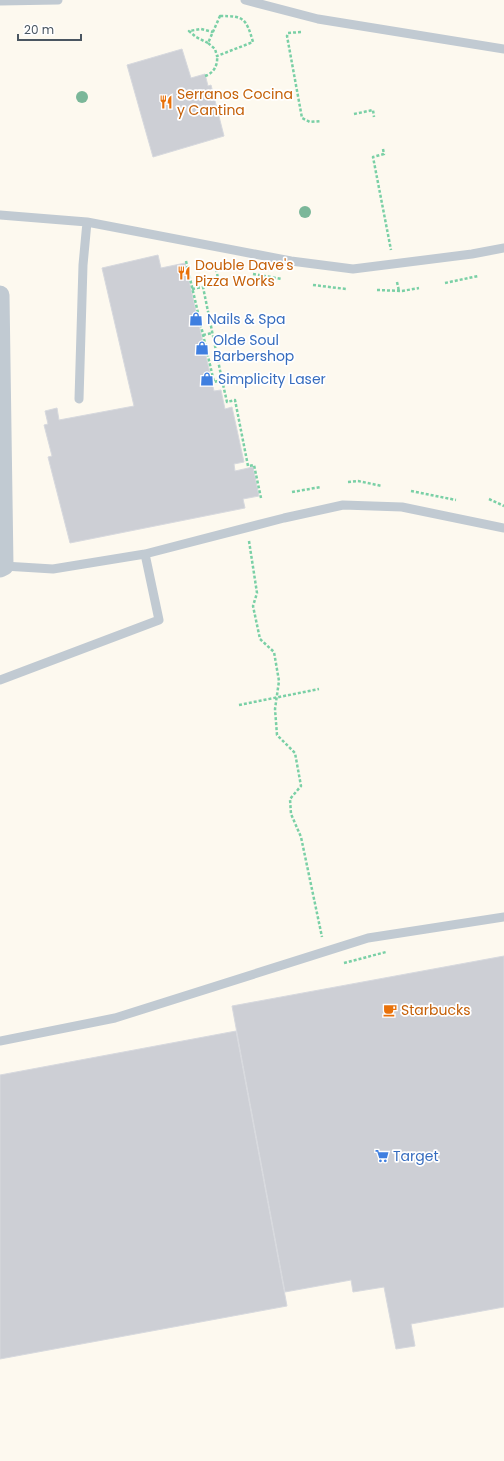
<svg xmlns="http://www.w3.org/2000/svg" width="504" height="1461" font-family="Poppins,sans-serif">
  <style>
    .commercial { fill: #fdf9ef }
    .building { fill: #cdcfd5; stroke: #d7d9de }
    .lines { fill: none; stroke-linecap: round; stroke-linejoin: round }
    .path { stroke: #7ad0a6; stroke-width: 2.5; stroke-dasharray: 3 2; stroke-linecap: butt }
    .lane { stroke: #c1cad2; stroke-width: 9 }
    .street { stroke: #c1cad2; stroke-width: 19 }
    .tree { fill: #7bb799 }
    .labels { text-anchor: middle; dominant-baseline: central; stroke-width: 3.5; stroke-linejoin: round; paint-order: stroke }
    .food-label { font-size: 14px; fill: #c56008; stroke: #fff; text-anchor: start }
    .shop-label { font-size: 14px; fill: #366cbe; stroke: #fff; text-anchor: start }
  </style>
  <rect width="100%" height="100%" fill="#f5f3f3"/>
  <path class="commercial" d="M0,0H504V1461H0Z"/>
  <path class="building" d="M182,49L191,78L205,74L208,86L211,85L224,136L153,157L127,65Z
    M158,255L161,268L185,263L214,391L221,390L225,409L232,407L244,462L234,464L235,471L253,467L259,496L243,499L245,508L70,543L48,457L52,456L44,425L48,424L45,411L57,408L59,420L134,406L102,268Z
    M504,956V1307L411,1324L415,1346L396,1349L384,1287L353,1292L351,1280L285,1292L232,1006Z
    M236,1031L287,1306L0,1359V1075Z"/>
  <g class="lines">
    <path class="path" d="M220,16C244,16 246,18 253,42L217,56L215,49L208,43Z
      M301,32L288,33L287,36L302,118L310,122L321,121
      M208,43L196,37L189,31L201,29L213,32
      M205,76C214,73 218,65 217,56
      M354,114L373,110L374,117
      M383,149L384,154L373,157L391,250
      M186,261L214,382L222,380L203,287L219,283L215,264
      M253,274L282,279
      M397,282L399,291
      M445,283L478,276
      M313,285L346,289
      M192,289L203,287
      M377,290L402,291L419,288
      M203,335L212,333
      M222,380L227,402L235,400L248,466L254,465L261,498
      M348,482L358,481L382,486
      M411,491L456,500
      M292,492L321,487
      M489,499L504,506
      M249,541L257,593L253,606L260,639L274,652L279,681L275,709L277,735L295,753L301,786L290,799L291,814L301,837L322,937
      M239,705L319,689
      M344,963L386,952"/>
    <path class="lane" d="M245,0L318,19L504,49
      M0,1L58,0
      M0,215L87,222L291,261L353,269L472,254L504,248
      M79,399L83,265L87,222
      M4,566L53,569L145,554L284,518L343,505L402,507L504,528
      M0,680L159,620L145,554
      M0,1041L115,1018L368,938L504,917"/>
    <path class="street" d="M0,295L4,566L0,568"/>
  </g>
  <g class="tree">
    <circle cx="82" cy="97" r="6"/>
    <circle cx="305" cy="212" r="6"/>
  </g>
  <defs>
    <g id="restaurant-bare" transform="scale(1.08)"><path d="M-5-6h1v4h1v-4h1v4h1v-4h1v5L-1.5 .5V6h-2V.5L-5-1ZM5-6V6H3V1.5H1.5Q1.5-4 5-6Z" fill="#e8710a" stroke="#fff" stroke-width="2.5" paint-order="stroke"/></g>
    <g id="shop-bare" transform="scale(1.08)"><path d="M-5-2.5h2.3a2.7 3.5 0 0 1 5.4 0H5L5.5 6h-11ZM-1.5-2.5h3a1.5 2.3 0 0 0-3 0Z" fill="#3f7fe0" stroke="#fff" stroke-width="2.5" paint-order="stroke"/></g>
    <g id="cafe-bare" transform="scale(1.08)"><path d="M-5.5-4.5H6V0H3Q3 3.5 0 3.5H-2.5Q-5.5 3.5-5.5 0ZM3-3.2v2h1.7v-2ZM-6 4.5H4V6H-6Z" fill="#e8710a" stroke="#fff" stroke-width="2.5" paint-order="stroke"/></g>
    <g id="supermarket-bare" transform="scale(1.08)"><path d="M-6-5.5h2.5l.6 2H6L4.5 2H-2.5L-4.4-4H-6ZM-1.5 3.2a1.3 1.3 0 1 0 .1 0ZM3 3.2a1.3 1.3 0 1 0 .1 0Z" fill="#3f7fe0" stroke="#fff" stroke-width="2.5" paint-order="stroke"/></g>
  </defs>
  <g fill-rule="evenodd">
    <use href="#restaurant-bare" x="166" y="102"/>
    <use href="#restaurant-bare" x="184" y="273"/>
    <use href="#shop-bare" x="196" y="319"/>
    <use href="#shop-bare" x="202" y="348"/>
    <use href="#shop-bare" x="207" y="379"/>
    <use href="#cafe-bare" x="390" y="1010"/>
    <use href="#supermarket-bare" x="382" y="1156"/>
  </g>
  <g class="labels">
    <g class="food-label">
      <text x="177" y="94">Serranos Cocina<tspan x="177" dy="16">y Cantina</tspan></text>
      <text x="195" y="265">Double Dave's<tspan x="195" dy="16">Pizza Works</tspan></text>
      <text x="401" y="1010">Starbucks</text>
    </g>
    <g class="shop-label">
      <text x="207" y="319">Nails &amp; Spa</text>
      <text x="213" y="340">Olde Soul<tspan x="213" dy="16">Barbershop</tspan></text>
      <text x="218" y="379">Simplicity Laser</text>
      <text x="393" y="1156">Target</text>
    </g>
  </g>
  <path d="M18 34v6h63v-6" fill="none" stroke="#4a5661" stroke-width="2"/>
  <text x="24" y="34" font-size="12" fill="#4a5661" stroke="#ffffff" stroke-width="3" paint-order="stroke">20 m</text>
</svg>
